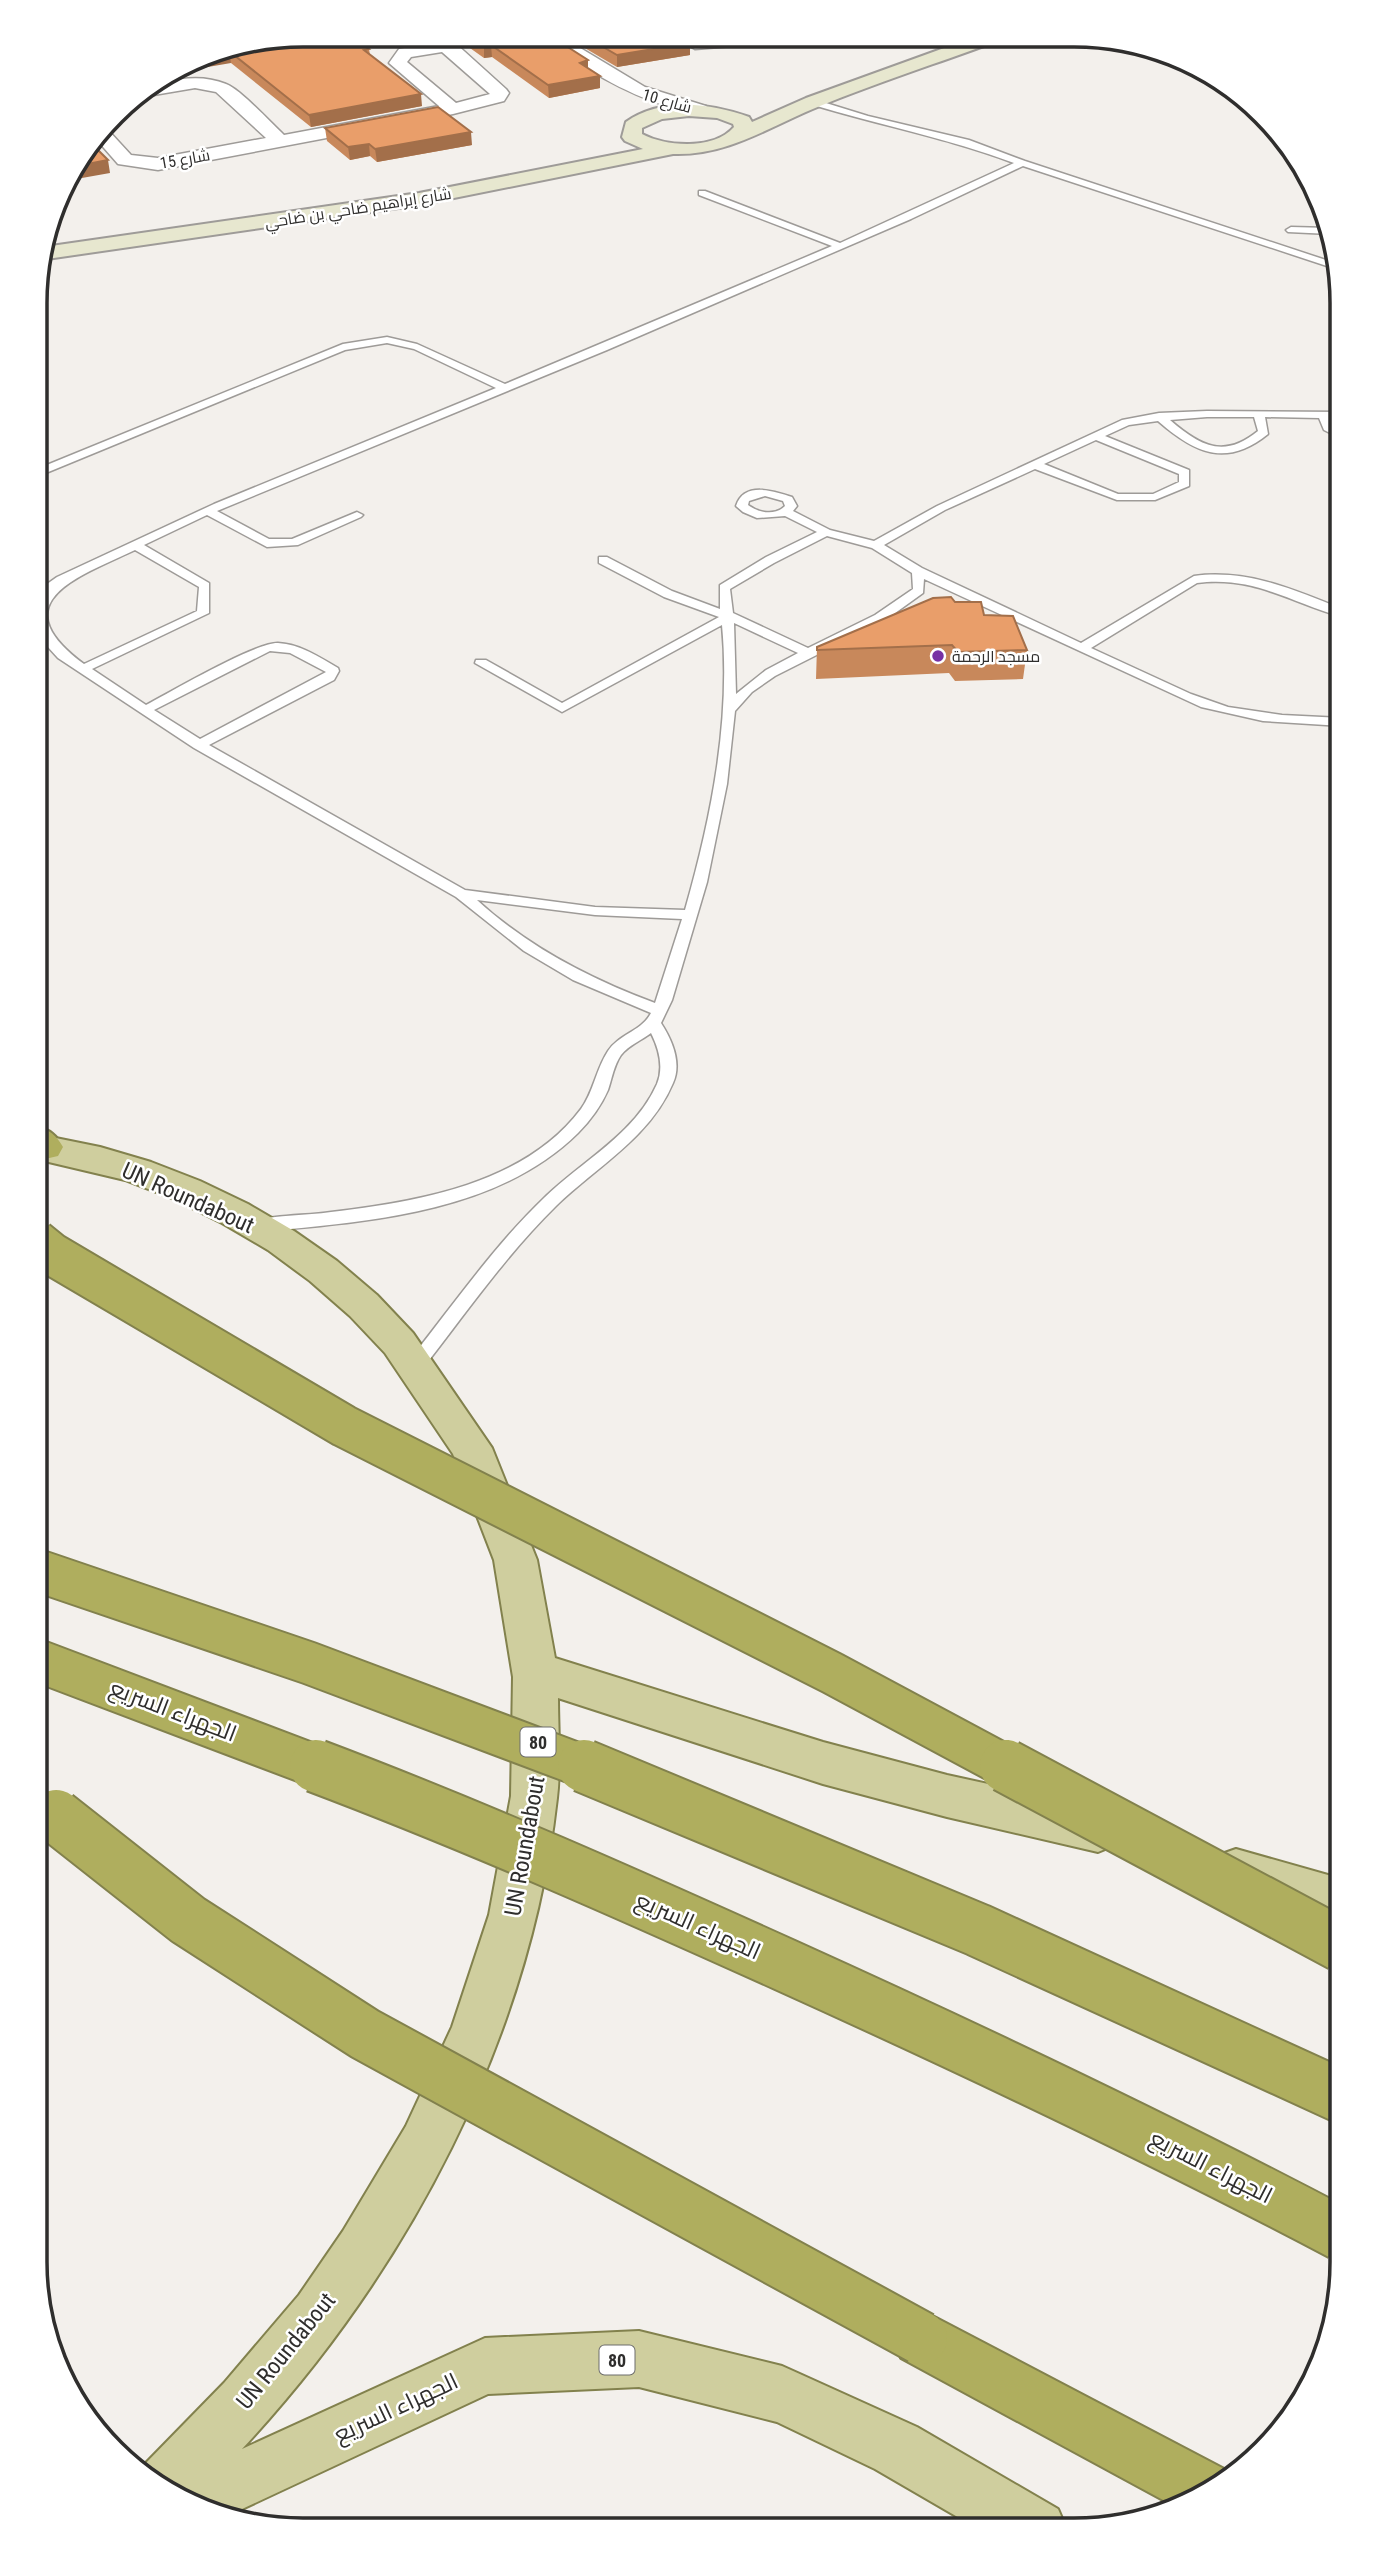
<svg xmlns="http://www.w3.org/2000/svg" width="1377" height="2565" font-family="'Roboto Condensed',Cairo,sans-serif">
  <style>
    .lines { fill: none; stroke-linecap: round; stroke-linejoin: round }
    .lane-casing { stroke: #9e9b98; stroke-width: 3 }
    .street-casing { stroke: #9e9b98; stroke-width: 3 }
    .secondary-casing { stroke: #9e9b98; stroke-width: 4 }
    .primary-casing { stroke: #82814d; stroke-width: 4 }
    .highway-casing { stroke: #82814d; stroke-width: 4 }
    .lane { fill: #fff; fill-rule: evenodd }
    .street { fill: #fff; fill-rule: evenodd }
    .secondary { fill: #e7e7cf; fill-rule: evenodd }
    .primary { fill: #cfce9e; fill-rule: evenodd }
    .highway { fill: #afae5e; fill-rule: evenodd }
    .highway-bridge-far1-casing { stroke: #82814d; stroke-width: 45; stroke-linecap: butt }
    .highway-bridge-casing { stroke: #82814d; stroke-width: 56; stroke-linecap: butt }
    .highway-bridge-far1 { stroke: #afae5e; stroke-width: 41 }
    .highway-bridge { stroke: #afae5e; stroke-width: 52 }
    .wall { fill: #c8885b }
    .shaded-wall { fill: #a36f4a }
    .building { fill: #e99e6a; stroke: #a36f4a; stroke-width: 2 }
    .poi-dot { fill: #7831a4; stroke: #fff; stroke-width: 2.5 }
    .labels { text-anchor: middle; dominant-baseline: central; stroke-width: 5; stroke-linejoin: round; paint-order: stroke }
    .far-street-label { font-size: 16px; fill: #2f2e2d; stroke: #fff }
    .far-poi-label { font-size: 16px; fill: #2f2e2d; stroke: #fff; text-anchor: start }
    .shield { fill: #fff; stroke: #6d6d6c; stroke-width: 2 }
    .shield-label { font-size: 18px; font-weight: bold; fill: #2f2e2d }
    .near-street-label { font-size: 23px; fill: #2f2e2d; stroke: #fff }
    .rim { fill: none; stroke: #2f2e2d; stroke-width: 3.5 }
  </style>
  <rect width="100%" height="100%" fill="#f3f0ec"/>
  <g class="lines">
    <g class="lane-casing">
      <path id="lane" d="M813,99L868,116L969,140L1025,161L1335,263L1336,269L1023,166L911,219L607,350L217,511L269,539H292L357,512L363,515L361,517L298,545L267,547L207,515L144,545L209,583V613L92,669L146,705C170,692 256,642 278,643C300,644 319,657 338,668L339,671L334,680L209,745L465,890L595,907L685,910C711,819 731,720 722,625L562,712L475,663L476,660H486L562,703L719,617L664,597L599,563V557H607L672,591L720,609V585L766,557L817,532L785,516L757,518L743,512L736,506C744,481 774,491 792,497L797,506L793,511L830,530L874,541L937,506L1122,420L1159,413L1207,411L1342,412V418H1330L1333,426L1342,431V439L1324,430L1319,418L1265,417L1268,434C1226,468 1195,453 1158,421L1129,425L1105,436L1189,470V486L1155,500H1117L1035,469L945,510L884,545L922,568L1081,643L1194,576C1247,569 1293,589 1342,609V617C1289,602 1255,576 1197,583L1091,648L1191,694L1228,707L1282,715L1342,718V726L1263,721L1201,707L924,579L923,593L884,621L775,676L752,692L735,711L727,784L707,882L672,1000L661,1023C672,1040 682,1063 673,1083C650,1138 596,1167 556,1206C506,1255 466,1313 423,1368H411L408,1363L411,1358C454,1304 494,1246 544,1198C582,1161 635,1134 657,1084C664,1067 659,1049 651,1033C642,1040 629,1045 621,1055C614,1065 612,1078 608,1090C601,1106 590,1121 578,1133C496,1214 365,1222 257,1232L251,1230L248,1226L251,1222C276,1214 305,1216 331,1212C417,1202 525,1184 581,1109C594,1091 596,1069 608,1051C619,1034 642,1031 651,1013L573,980L524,951L456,897L194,748L58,658L37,635V595L40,589L57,577L214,504L496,388L414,349L387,343L345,350L41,475L37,476V469L343,344L387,337L417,344L505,384L832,246L699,195V191H705L840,243L1014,163C948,138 878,125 810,104ZM1207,417H1254L1258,431C1224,459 1200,446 1170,420ZM1096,440L1179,474V482L1153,494H1118L1044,464ZM765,496L783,501L785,506C775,516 759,513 748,505L749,501ZM827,536L872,548L912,573L913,589L875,615L808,648L733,613L730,589L774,563ZM135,550L199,587L197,611L84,664C0,602 78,577 135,550ZM734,623L798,653L766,670L736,694ZM270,651L290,653L326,672L200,739L154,710ZM477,900L595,915L682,919L655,1003C590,979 528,947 477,900Z
        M1291,227L1329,228L1330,234L1288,232L1286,230Z"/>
    </g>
    <g class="street-casing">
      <path id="street" d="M348,35L396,36L388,41C363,44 292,55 272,41C298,36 323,38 348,35Z
        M426,36H444L454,42L506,89L509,93L504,101L453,114L158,170L118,164L97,140L105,129L108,130L131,155L158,158L266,138L216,92L195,88L142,97L136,96C161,80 197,72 226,84C240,89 271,123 284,135L439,106L389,63L399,49L432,43ZM442,52L490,94L456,103L407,62L411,57Z
        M543,37H562L645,87L706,106L709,110L700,115C653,105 614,87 574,60C564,53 550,47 543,37Z
        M673,37L743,38L738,45L732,46L695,49Z"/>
    </g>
    <g class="secondary-casing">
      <path id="secondary" d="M969,39H995L992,43C935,64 876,83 820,106C770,126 728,156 673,154L419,205L40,260L44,247L419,193L643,149L625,141L622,137L626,122C662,97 710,103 749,117L752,122L806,98ZM689,116L717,118L733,124L734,127C714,150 667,147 642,134V128L662,119Z"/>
    </g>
    <g class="primary-casing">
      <path id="primary" d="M36,1134L100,1147L151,1162L200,1181L248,1204L294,1231L337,1261L377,1295L413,1333L492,1448L537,1560L555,1658L823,1742L947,1775L1098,1808L1115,1815L1122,1830L1115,1845L1098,1852L947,1817L823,1784L558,1698C558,1730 561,1765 557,1798C530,2040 407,2272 242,2449L485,2338L639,2331L782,2366L802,2375L917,2427L1058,2509L1067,2530H980L875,2469L777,2422L639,2387L488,2394L227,2516L201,2509L141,2472L143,2466L224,2383L299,2295L343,2231L406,2126L452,2027L489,1915L511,1796L513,1677L494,1560L453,1454L385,1353L350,1316L310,1281L268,1250L222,1223L174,1199L125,1180L36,1159Z
        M1236,1849L1342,1879V1925L1219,1887L1212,1871L1219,1855Z"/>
    </g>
    <g class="highway-casing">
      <path id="highway" d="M36,1126C50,1130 56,1135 63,1147L58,1156L45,1159L36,1157Z
        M921,2310L1228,2471L1230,2477L1223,2484L1176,2507L901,2358L893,2338L901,2318Z"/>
    </g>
    <use href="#lane" class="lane"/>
    <use href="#street" class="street"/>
    <use href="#secondary" class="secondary"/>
    <use href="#primary" class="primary"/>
    <use href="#highway" class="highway"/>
    <g class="highway-bridge-far1-casing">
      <path id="highway-bridge-far1" d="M36,1241L52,1254L344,1426L832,1673L1009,1768
        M36,1570L309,1663L588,1768
        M36,1660L321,1768"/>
    </g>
    <g class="highway-bridge-casing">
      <path id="highway-bridge" d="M316,1766C475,1826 630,1895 785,1965C973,2050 1159,2138 1341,2234
        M584,1766L978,1930L1341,2096
        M1006,1766L1341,1945
        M56,1816L188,1920L365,2034L921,2338"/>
    </g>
    <use href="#highway-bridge-far1" class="highway-bridge-far1"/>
    <use href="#highway-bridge" class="highway-bridge"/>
  </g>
  <path class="wall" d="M453,36L552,37L588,68L600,88L549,98L492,57L484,58Z
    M291,37L369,49L370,55L422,106L311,127L231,63L201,55Z
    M566,37H682L690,55L617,67Z
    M325,128L472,145L377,162L370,156L350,160L327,141Z
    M984,615L1027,650L1023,679L955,681L949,673L816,679L817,647Z"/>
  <path class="shaded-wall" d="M690,43V55L617,67V55Z
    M491,45L492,57L484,58V46Z
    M229,51L231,63L173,73L200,56Z
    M588,60V72L580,63Z
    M600,76V88L549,98L548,85Z
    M421,94L422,106L311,127L309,115Z
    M471,132L472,145L377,162L375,149Z
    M369,144L370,156L350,160L348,147Z
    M108,160L110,173L65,181L77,166Z"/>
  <path class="building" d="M352,36L369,49L364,50L421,94L309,115L229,51L200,56L291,37Z
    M469,36L552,37L588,60L580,63L600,76L548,85L491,45L484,46Z
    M586,37H682L690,43L617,55Z
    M438,107L471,132L375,149L369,144L348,147L325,128Z
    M93,145L108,160L77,166Z
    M951,597L955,602H981L984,615L1013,616L1027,650L958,652L952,645L817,650V647L933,598Z"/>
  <circle class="poi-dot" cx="938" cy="656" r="7"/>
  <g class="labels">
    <g class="far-street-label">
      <text transform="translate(667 101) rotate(16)">شارع 10</text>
      <text transform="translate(185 159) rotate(-10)">شارع 15</text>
      <text transform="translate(358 208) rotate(-9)">شارع إبراهيم ضاحي بن ضاحي</text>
    </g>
    <g class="far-poi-label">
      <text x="952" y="656">مسجد الرحمة</text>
    </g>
    <g class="shield">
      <rect x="520.5" y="1727.5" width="35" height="29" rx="5"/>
      <rect x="599.5" y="2345.5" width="35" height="29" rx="5"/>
    </g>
    <g class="shield-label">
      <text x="538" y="1742">80</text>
      <text x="617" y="2360">80</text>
    </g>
    <g class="near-street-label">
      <text transform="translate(188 1198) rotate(24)">UN Roundabout</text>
      <text transform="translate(173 1711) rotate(21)">الجهراء السريع</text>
      <text transform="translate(525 1846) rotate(-80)">UN Roundabout</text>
      <text transform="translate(698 1926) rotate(24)">الجهراء السريع</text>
      <text transform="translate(1211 2167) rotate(27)">الجهراء السريع</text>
      <text transform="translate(286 2351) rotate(-51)">UN Roundabout</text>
      <text transform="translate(396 2408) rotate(-25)">الجهراء السريع</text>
    </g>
  </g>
  <path d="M0 0H1377V2565H0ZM303 47H1074A256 256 0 0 1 1330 303V2262A256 256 0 0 1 1074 2518H303A256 256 0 0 1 47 2262V303A256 256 0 0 1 303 47Z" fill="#fff" fill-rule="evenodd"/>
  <path class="rim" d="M303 47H1074A256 256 0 0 1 1330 303V2262A256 256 0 0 1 1074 2518H303A256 256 0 0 1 47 2262V303A256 256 0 0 1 303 47Z"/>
</svg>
